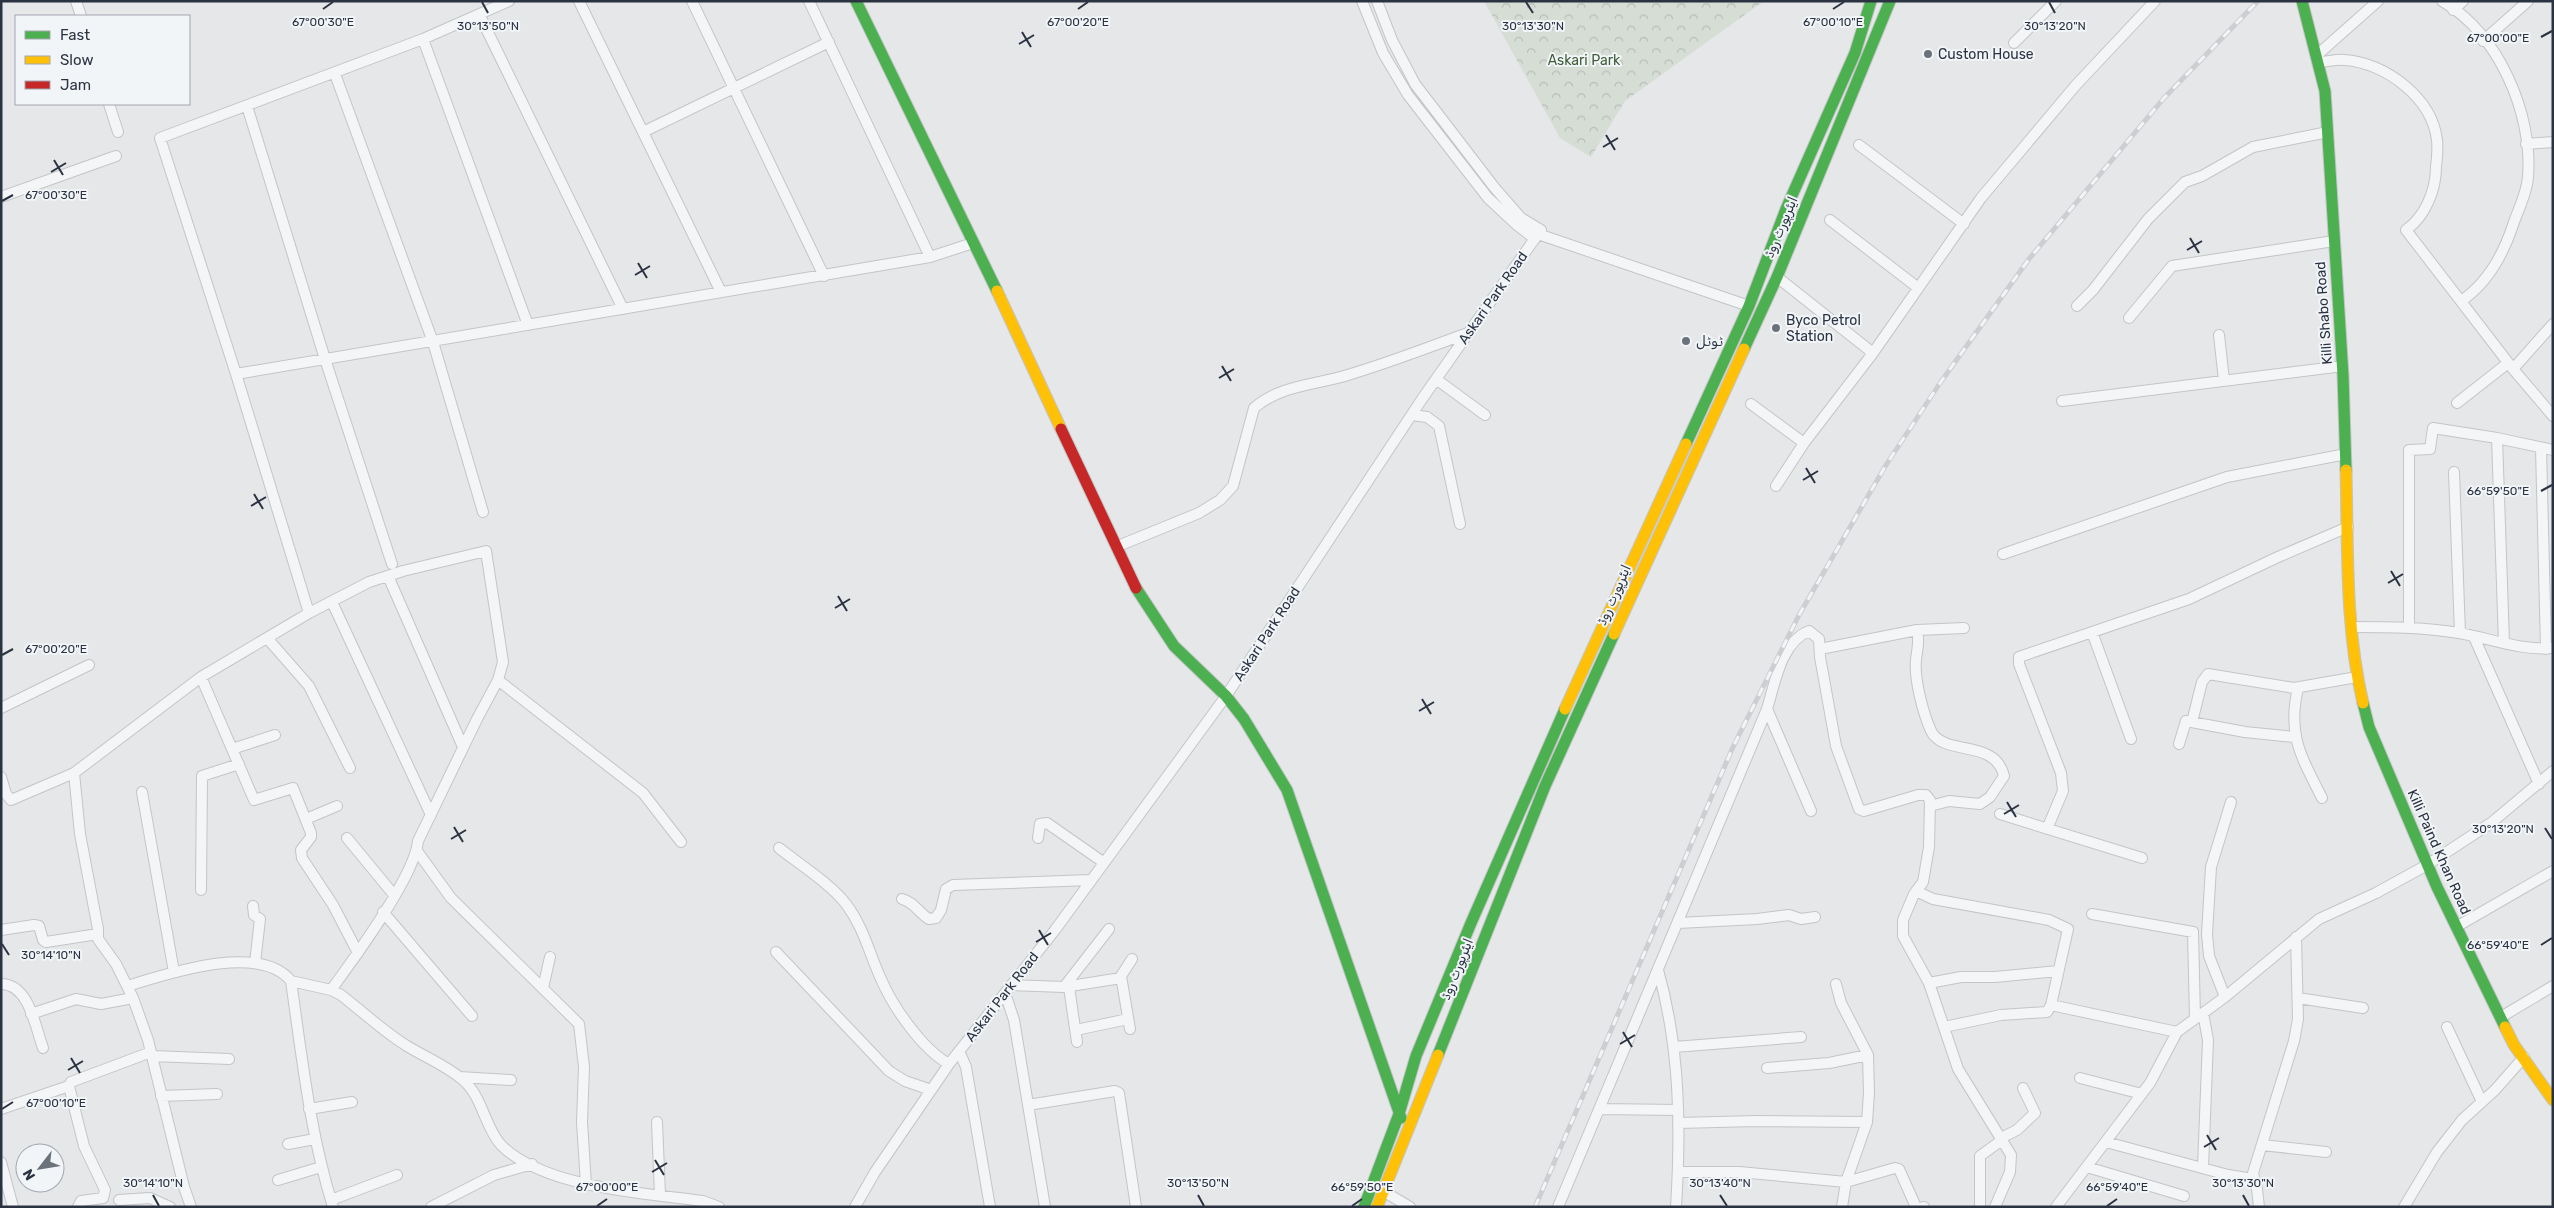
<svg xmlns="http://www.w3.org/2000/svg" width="2554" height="1208" font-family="Rubik,'Noto Naskh Arabic',sans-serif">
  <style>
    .park { fill: url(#park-crowns) }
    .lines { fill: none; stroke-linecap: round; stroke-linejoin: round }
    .street-casing { stroke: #c3c5c7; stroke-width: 12 }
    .fast-casing { stroke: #c3c5c7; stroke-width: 13 }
    .slow-casing { stroke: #c3c5c7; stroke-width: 13 }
    .jam-casing { stroke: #c3c5c7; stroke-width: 13 }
    .street { stroke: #f3f5f6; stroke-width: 10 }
    .fast { stroke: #4caf50; stroke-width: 11 }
    .slow { stroke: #ffc107; stroke-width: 11 }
    .jam { stroke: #c62828; stroke-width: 11 }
    .rail-casing { stroke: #cdced1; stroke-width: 5 }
    .rail { stroke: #f2f5f8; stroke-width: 3; stroke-dasharray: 9; stroke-linecap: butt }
    .ticks { fill: none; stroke: #2b3342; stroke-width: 2 }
    .poi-dot { fill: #6c727c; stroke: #f2f5f8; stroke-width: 2 }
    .labels { text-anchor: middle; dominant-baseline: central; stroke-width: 4; stroke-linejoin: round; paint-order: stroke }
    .poi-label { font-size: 14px; fill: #2b3342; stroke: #f2f5f8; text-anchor: start }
    .park-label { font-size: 14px; fill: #3f5e38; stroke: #f2f5f8 }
    .street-label { font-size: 14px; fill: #2b3342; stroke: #f2f5f8 }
    .ticks-label { font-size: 12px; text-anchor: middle; fill: #2b3342; stroke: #f2f5f8; stroke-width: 4; stroke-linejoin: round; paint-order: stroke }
  </style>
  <defs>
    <pattern id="park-crowns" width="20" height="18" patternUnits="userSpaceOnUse" patternTransform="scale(1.25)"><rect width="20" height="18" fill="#d5ddd5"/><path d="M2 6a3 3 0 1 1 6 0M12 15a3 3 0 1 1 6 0" fill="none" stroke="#b7beb8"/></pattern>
  </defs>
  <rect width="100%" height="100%" fill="#e5e7e9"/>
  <path class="park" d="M1484,1H1764L1625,101L1591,157L1560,138Z"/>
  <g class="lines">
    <g class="street-casing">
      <path id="street" d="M76,1L81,16
        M579,1L721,292
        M692,1L824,276
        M809,1L930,257
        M1362,1L1383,53L1408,95L1488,198L1517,225L1535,239
        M1377,1L1392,40L1415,84L1494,187L1521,218L1541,230L1538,234
        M2442,1C2499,34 2533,114 2528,177C2527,193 2518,210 2513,225C2503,255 2488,283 2461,301
        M2453,10L2463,1
        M480,16L623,309
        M423,39L528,325
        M2483,41L2528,1
        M2014,43L2056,1
        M2316,56L2378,1
        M2318,62C2327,62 2336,59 2345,60C2386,63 2432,98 2437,140C2438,149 2437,159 2436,167C2436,190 2425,217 2406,230L2513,369L2553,416
        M335,74L433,342L483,512
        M109,104L118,132
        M247,106L325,359L392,564
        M643,132L829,42
        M2526,144L2553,142
        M1859,145L1964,224
        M1,197L116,156
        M1830,220L1917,287
        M1777,277L1873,353
        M2077,306L2093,290L2148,219L2185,182L2202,176L2253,147L2328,132
        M2129,318L2172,266L2334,241
        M2219,335L2224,380
        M2513,369L2553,324
        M236,374L930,257L973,243
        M1436,379L1485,415
        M2062,401L2343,366
        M2457,403L2508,363
        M1751,404L1804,443
        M1412,415L1427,417L1439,426L1460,524
        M2497,438L2553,450
        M2541,448L2546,649
        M2454,472L2460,633
        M1776,486L1804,443L1873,353L1981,198L2076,85L2155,1
        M1118,546L1199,513L1220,500L1233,486L1254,408C1282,384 1318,385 1351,374C1391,362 1429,347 1468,333
        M2003,554L2227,477L2346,454
        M388,576L463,747
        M332,602L431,815
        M309,613L236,374L160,138L423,39L509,1
        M2352,627C2387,627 2423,627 2459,633C2489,638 2521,651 2553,648
        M2409,627V450L2430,449L2433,428L2497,438L2504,643
        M1917,630C1920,640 1917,650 1916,660C1914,679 1923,713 1931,731C1944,757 1995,738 2004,776L1990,797L1980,804L1949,801L1930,806
        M2092,632L2131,739
        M2474,637L2539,784
        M267,638L309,686L350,768
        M1820,649L1917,630L1964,628
        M201,677L254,800L293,788L311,833V837L301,850L302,858L333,905L358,953
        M498,680L643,793L681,842
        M2298,688C2287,735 2301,756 2322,798
        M1,708L89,665
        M2192,722L2202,682L2208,674L2294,688L2357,677
        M2179,744L2186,721L2245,732L2294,737
        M232,749L275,735
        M74,773L80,834L98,929V939L116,964L133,998L148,1040L184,1187L191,1207
        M1,777L6,794L11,800L74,773L201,677L309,613L369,582L403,571L486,551L503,662L498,680L477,719L418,841C415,876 353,960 331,990
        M142,792L174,972
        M1811,811L1767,709C1775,683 1781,642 1809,631L1819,639L1820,657L1836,746L1859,809L1864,811L1918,795H1926L1930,800L1929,847L1923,882L1914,894L1903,920V936L1929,983L1958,1069L2011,1155L2010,1172L1995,1207
        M2000,814L2142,858
        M306,819L337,806
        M2047,829L2063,791L2061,773L2019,664V657L2189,599L2278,557L2348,527
        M347,838L394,895
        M1038,838L1040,824L1047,823L1103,862
        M779,848C798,863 832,885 846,904C864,928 869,953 881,979C893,1007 922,1049 949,1064
        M417,851L451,898L579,1024L584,1067L582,1122L586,1185
        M201,890L202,776L239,764
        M1916,891L1933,899L2049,920L2068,929L2051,1005L2047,1012L2001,1015L1944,1027
        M902,899C914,902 919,913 929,919L936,918L941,910L946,889L953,885L1091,880
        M253,906L254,915L260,919L255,963
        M383,912L472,1016
        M2092,914L2193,932L2195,1018
        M1678,923L1757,919L1789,915L1801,919L1815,917
        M2456,927L2553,871
        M1,930L34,925L39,926L43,940L46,942L98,934
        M776,952L889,1071L905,1081L931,1090
        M1658,970C1680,1048 1681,1127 1676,1207
        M291,981L331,990L341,995C363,1012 384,1032 407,1046C425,1057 447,1066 463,1080C483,1097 484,1126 501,1145C544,1188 645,1193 703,1201L719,1207
        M1929,983L1961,977H1995L2058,971
        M1,984C29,984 35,1026 43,1048
        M1836,984L1841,1003L1868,1055L1869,1093L1867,1122L1846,1182L1842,1207
        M1011,985L1064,987L1121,978
        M127,986C167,974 259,942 291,981C302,1058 310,1133 333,1207
        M1064,987L1109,929
        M1069,987L1077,1042
        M543,988L550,957
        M1005,993L1014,1020L1045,1207
        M2225,997L2209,956L2207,934L2211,867L2231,802
        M2298,998L2363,1008
        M2051,1005L2177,1032
        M31,1014L76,999L101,1004L133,998
        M2501,1017L2553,986
        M2447,1027L2482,1102
        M1130,1029L1121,976L1132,959
        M1076,1030L1128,1019
        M1674,1047L1801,1037
        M959,1051L966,1067L990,1207
        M152,1056L229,1059
        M1767,1068L1829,1063L1868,1055
        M459,1077L511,1080
        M2080,1078L2142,1094
        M69,1086L84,1146L105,1190L103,1198L81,1201L78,1207
        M161,1096L217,1094
        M1028,1105L1115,1091L1119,1093L1136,1207
        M1,1109L69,1086L71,1082L151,1052
        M309,1109L352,1102
        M1600,1109L1678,1110
        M657,1122L660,1195
        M1678,1123L1756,1121L1867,1122
        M2001,1138L2017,1130L2035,1113L2023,1088
        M2106,1142L2228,1175L2253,1179
        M288,1144L315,1139
        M2262,1145L2326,1152
        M1,1162L13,1207
        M2087,1167L2184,1196
        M2203,1167L2208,1040L2203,1013
        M1678,1172H1739L1846,1182L1895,1168L1899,1169L1916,1207
        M278,1180L321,1167
        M1383,1191L1410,1207
        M119,1200L150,1198L170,1207
        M331,1200L397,1175
        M431,1207L494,1175L532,1164
        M855,1207L875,1172L949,1064L1055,930L1226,696L1422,399L1538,234L1749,306
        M1558,1207L1767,709
        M1923,1207H1924
        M1980,1207V1156L2002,1140
        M2056,1207L2150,1083L2177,1032L2225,997L2319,919L2376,893L2427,865L2491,823L2553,771
        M2259,1207L2257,1189L2253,1173L2294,1041L2298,1019L2296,937
        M2404,1207L2437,1152L2462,1120L2495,1090L2524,1057"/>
    </g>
    <g class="fast-casing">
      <path id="fast" d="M856,1L997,291
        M2302,1L2325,91L2343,375L2346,470
        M1744,349L1777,277L1890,1
        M1686,444L1749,306L1786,209L1855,53L1871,1
        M1136,588L1174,646L1226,696L1244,719L1287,790L1401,1118
        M2363,703L2369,727L2437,887L2505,1027
        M1438,1055L1545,786L1614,634
        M1364,1207L1399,1114L1416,1056L1471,923L1565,709"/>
    </g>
    <g class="slow-casing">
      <path id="slow" d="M997,291L1061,429
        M2346,470C2348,547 2345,627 2363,703
        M1614,634L1744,349
        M1565,709L1686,444
        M2505,1027L2514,1045L2553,1100
        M1377,1207L1438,1055"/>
    </g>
    <g class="jam-casing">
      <path id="jam" d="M1061,429L1136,588"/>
    </g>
    <use href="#street" class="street"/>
    <use href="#fast" class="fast"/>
    <use href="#slow" class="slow"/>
    <use href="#jam" class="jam"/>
    <g class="rail-casing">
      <path id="rail" d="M1535,1207L1733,747L1799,615L1886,465L1940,383L2029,259L2164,98L2258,1"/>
    </g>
    <use href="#rail" class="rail"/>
  </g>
  <path class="ticks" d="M482,2L488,13M1526,2L1533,13M2049,2L2055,13M323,9L333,2M1078,9L1088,2M1833,9L1844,2M1022,32L1031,47M2541,37L2552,31M1019,44L1034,35M1606,135L1615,150M1603,147L1618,138M54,160L63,175M51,172L66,163M2,201L13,195M2190,238L2199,253M2187,250L2202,241M638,263L647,278M635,275L650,266M1222,366L1231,381M1219,378L1234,369M1806,468L1815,483M1803,480L1818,471M2541,491L2552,485M254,494L263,509M251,506L266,497M2391,571L2400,586M2388,583L2403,574M838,596L847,611M835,608L850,599M2,655L13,649M1422,699L1431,714M1419,711L1434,702M2007,802L2016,817M2004,814L2019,805M454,827L463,842M2545,828L2552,839M451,839L466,830M1039,930L1048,945M1036,942L1051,933M2,944L9,955M2541,945L2552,938M1623,1032L1632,1047M1620,1044L1635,1035M71,1058L80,1073M68,1070L83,1061M2,1109L13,1102M2207,1135L2216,1150M2204,1147L2219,1138M655,1160L664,1175M652,1172L667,1163M153,1195L159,1206M1198,1195L1204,1206M1720,1195L1727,1206M2243,1195L2249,1206M597,1206L607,1199M1352,1206L1362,1199M2107,1206L2117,1199"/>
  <g class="poi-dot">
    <circle cx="1928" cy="54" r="5"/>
    <circle cx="1776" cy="328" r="5"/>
    <circle cx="1686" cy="341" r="5"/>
  </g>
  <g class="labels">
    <g class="poi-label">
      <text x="1938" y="54">Custom House</text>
      <text x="1786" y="320">Byco Petrol<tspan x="1786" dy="16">Station</tspan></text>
      <text x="1696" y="341">ٹوٹل</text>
    </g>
    <g class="park-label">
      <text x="1584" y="60">Askari Park</text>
    </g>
    <g class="street-label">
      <text transform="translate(1781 227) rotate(-67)">ایئرپورٹ روڈ</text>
      <text transform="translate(1493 298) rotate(-55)">Askari Park Road</text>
      <text transform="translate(2324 313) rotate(-94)">Killi Shabo Road</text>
      <text transform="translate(1614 595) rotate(-66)">ایئرپورٹ روڈ</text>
      <text transform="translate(1267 634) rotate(-57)">Askari Park Road</text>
      <text transform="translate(2439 852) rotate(66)">Killi Paind Khan Road</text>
      <text transform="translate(1457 969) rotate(-68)">ایئرپورٹ روڈ</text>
      <text transform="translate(1002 997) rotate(-52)">Askari Park Road</text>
    </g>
  </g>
  <g class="ticks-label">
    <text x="1078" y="26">67°00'20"E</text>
    <text x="323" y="26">67°00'30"E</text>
    <text x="1833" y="26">67°00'10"E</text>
    <text x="488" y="30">30°13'50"N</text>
    <text x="1533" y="30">30°13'30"N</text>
    <text x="2055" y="30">30°13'20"N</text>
    <text x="2498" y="42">67°00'00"E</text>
    <text x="56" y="199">67°00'30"E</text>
    <text x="2498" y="495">66°59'50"E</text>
    <text x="56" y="653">67°00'20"E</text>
    <text x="2503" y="833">30°13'20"N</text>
    <text x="2498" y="949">66°59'40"E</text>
    <text x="51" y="959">30°14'10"N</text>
    <text x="56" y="1107">67°00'10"E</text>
    <text x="153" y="1187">30°14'10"N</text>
    <text x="1198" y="1187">30°13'50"N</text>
    <text x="1720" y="1187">30°13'40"N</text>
    <text x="2243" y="1187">30°13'30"N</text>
    <text x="607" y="1191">67°00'00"E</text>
    <text x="1362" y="1191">66°59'50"E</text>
    <text x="2117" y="1191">66°59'40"E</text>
  </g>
  <rect width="2554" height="1208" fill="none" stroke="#2b3342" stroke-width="5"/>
  <rect x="15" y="15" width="175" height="90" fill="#f2f5f8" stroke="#a2a7af"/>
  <rect x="25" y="31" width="25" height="8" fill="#4caf50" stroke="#a2a7af"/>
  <text x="60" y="40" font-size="15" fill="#2b3342">Fast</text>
  <rect x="25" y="56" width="25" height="8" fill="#ffc107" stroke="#a2a7af"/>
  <text x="60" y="65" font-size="15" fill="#2b3342">Slow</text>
  <rect x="25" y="81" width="25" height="8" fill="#c62828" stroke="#a2a7af"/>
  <text x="60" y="90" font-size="15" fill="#2b3342">Jam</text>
  <g transform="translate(40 1168) rotate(239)"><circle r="24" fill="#f2f5f8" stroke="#a2a7af"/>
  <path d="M0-4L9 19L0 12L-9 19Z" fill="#6c727c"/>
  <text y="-8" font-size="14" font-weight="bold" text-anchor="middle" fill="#2b3342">N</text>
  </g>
</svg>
